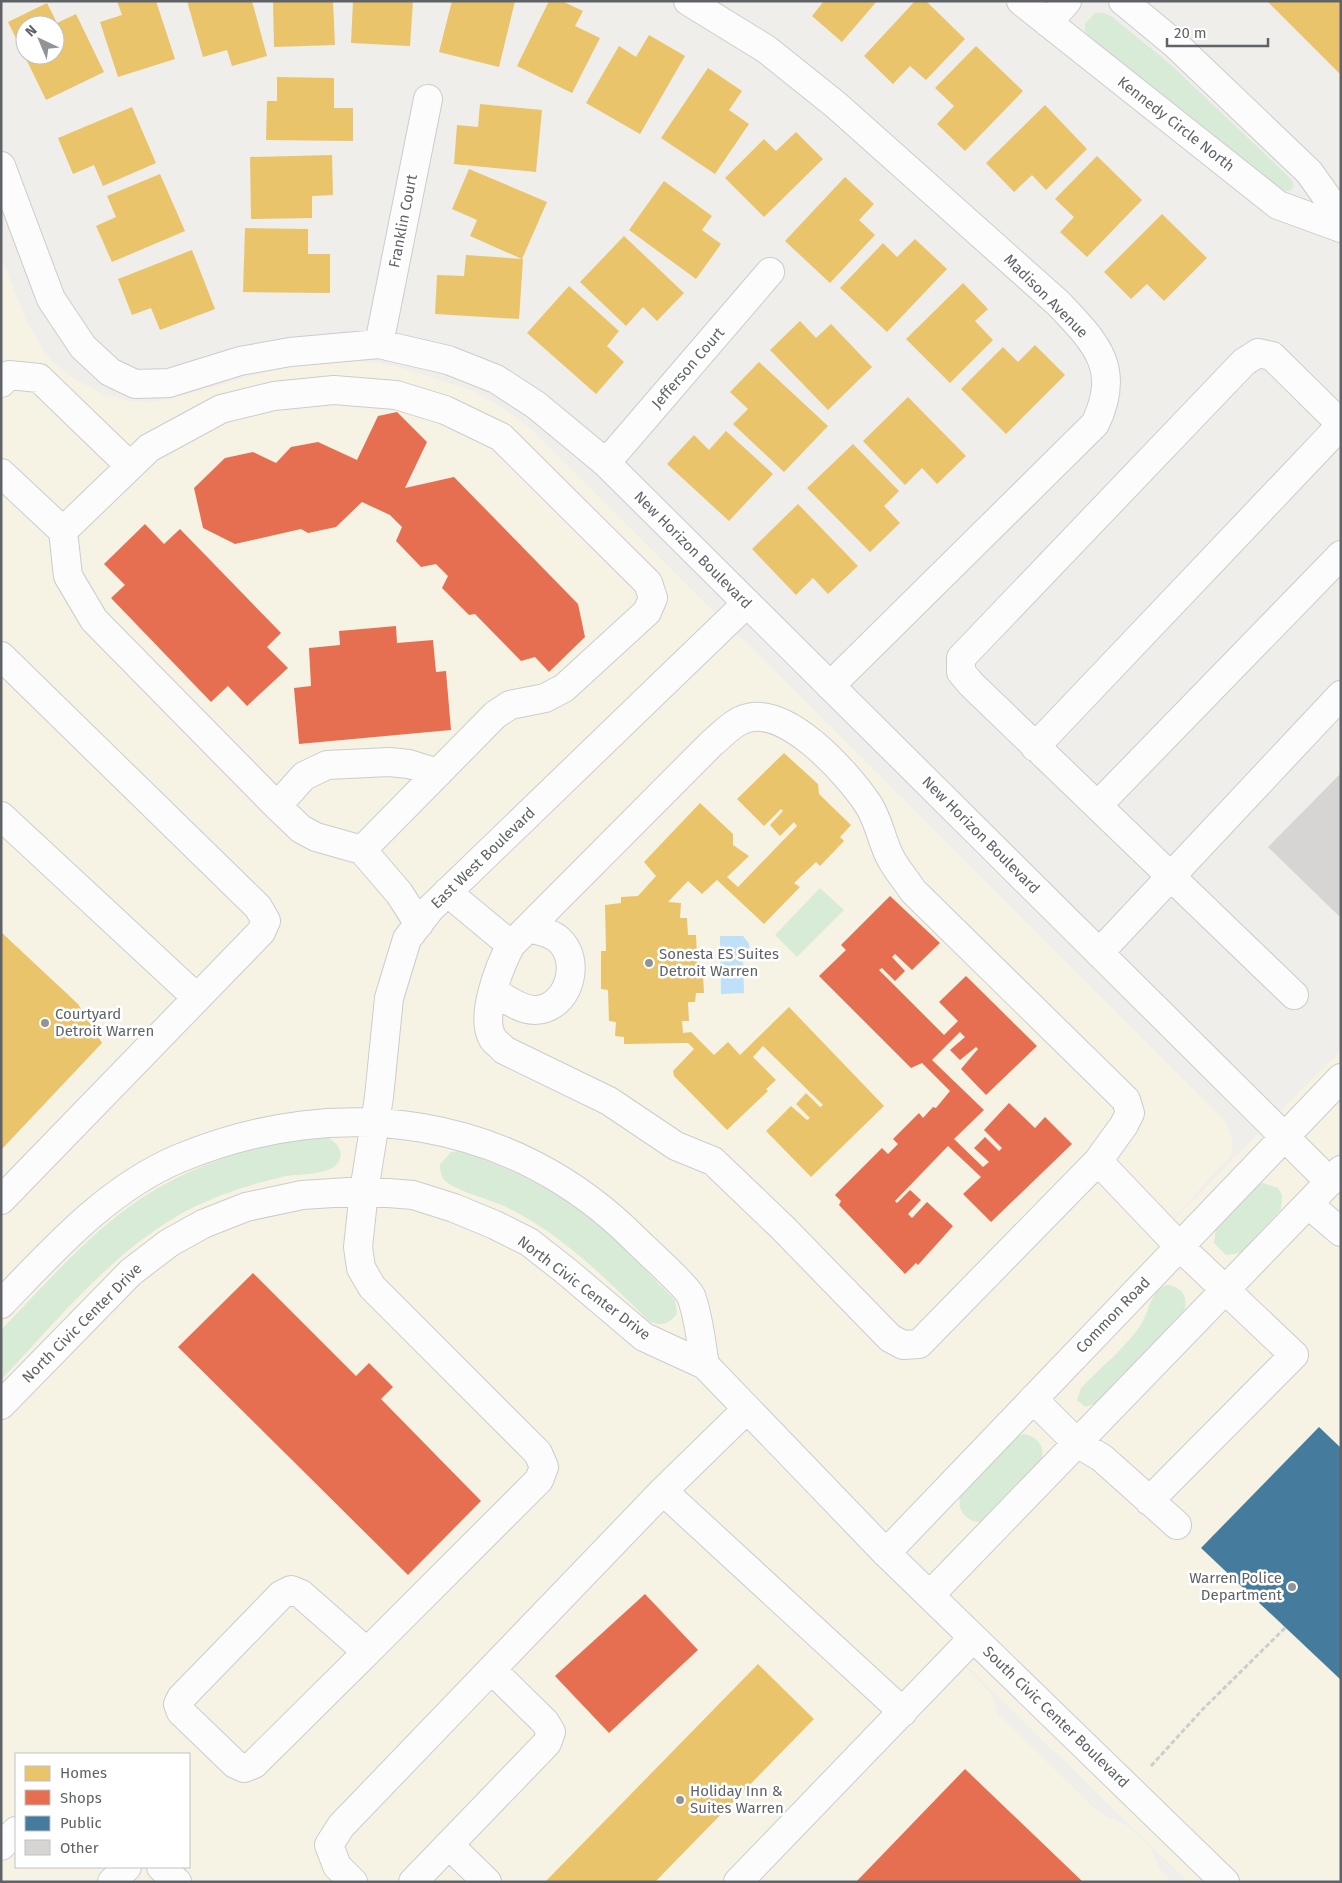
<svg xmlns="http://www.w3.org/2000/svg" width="1342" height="1883" font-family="'Fira Sans',sans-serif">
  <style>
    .commercial { fill: #f7f3e4; fill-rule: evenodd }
    .green { fill: #d8ebd6 }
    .water { fill: #bfe0f9 }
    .homes { fill: #e9c46a; fill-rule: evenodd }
    .shops { fill: #e76f51 }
    .public { fill: #457b9d }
    .building { fill: #d6d5d3 }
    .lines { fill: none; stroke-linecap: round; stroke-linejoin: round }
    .minor-casing { stroke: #cbcccc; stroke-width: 30 }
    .path { stroke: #cacfcc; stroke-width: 3; stroke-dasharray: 5 2.5; stroke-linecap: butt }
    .minor { stroke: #fdfcfc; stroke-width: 28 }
    .poi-dot { fill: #919496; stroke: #fff; stroke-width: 2 }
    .labels { text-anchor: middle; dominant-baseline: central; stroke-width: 5; stroke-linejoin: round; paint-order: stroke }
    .street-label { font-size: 15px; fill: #5f6368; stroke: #fff }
    .poi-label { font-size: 15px; fill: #5f6368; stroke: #fff; text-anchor: start }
  </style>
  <rect width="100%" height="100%" fill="#efeeea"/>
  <path class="commercial" d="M1,258L25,318L39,343L53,363L74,379L103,394L128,401L152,402L172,399L288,365L324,360L364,361L395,366L473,391L504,409L530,428L1224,1119L1233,1143L1231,1155L1146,1248L1341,1050V1882H1188L928,1628L991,1693L997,1713L1095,1809L1104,1816L1125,1824L1150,1847L1159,1868L1171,1882H1ZM16,1754H189V1867H16Z"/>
  <path class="green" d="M1095,13H1104L1111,16L1170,64L1289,177L1293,182V188L1289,191H1284L1090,38L1085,31V24Z
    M820,888L844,910L797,957L775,935Z
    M327,1137C339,1143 347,1157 334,1167C322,1175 300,1174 286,1176C255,1183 224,1193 196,1206C119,1243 59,1319 1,1380V1330C39,1291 75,1249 117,1216C177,1169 252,1142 327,1137Z
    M459,1151C513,1168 564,1195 607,1232C631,1253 652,1278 675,1300L677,1314C669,1324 661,1327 649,1321C608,1281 568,1240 516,1212C495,1200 467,1195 449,1184C441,1179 440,1172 440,1164L451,1152Z
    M1263,1183L1278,1188L1282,1195L1281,1209L1241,1253L1226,1255L1214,1243L1216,1229L1256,1186Z
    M1166,1285C1181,1286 1189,1296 1184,1311L1095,1404L1085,1407L1077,1400L1081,1388C1099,1369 1125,1348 1140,1326C1149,1313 1150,1291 1166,1285Z
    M1023,1434C1037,1436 1046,1446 1041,1461L986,1519L979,1522L972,1521C961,1514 957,1507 961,1494L1016,1437Z"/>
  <path class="water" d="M720,936H743L749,944L750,951L746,952L743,959L744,993L721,994Z"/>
  <path class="homes" d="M117,1H156L175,59L118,77L100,22L122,15Z
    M187,1H252L267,56L232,66L227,50L203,57Z
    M273,1H333L335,45L274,47Z
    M353,1H413L410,46L351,43Z
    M452,1H515L499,67L439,52Z
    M549,1H562L583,11L575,26L600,38L572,93L517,66Z
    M824,1H877L842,42L812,16Z
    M915,1H926L965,39L926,80L910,66L893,84L864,56Z
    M1267,1H1341V75Z
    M47,3L57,23L76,14L104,72L46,100L8,22ZM25,25H55V55H25Z
    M649,35L685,56L640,134L586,103L619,46L636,57Z
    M976,46L1023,91L965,151L937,124L954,106L935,88Z
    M708,68L742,91L729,110L749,124L715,174L661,138Z
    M277,77L334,78V108H353V141L266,140L267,101H277Z
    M480,104L542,110L536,172L454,164L457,125L478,127Z
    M1045,105L1087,149L1046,190L1032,175L1014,192L986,163Z
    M132,107L156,163L103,186L94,165L73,174L58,138Z
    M796,132L823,159L764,217L725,178L764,139L776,151Z
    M332,155L333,195L312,196V218L251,219L250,157Z
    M1097,156L1142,200L1087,257L1060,232L1074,217L1055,199Z
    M469,169L547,202L522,259L470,236L477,220L452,209Z
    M160,174L185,231L112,262L96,226L116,217L107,196Z
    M845,177L874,204L859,220L875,235L830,283L785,241Z
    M664,181L712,216L702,230L721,244L696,279L629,230Z
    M1162,214L1207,258L1164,301L1147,284L1131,299L1104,272Z
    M245,228L308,229V254H330V293L243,292Z
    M624,236L684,293L657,321L643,307L626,326L580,282Z
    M915,239L947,269L887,332L840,288L883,243L897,257Z
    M192,250L215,309L160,330L151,308L132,315L118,279Z
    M466,255L523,259L519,319L435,314L437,275L464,276Z
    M963,283L988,309L975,321L993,340L950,383L906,339Z
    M569,286L619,331L607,346L624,362L596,394L527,333Z
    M800,321L816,338L831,324L872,367L828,410L770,350Z
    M1035,345L1065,375L1006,434L961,389L1003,347L1018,362Z
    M759,362L828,426L784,472L733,424L748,409L730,392Z
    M908,397L966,456L937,484L922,468L905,485L863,441Z
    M726,431L773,474L729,521L667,464L694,435L709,450Z
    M853,444L899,491L884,506L900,523L870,552L807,488Z
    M798,504L858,566L828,594L813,578L796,595L752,549Z
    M784,753L818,784L819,794L851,825L840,837L844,841L820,866L816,862L794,883L800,887L764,924L717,880L702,894L688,881L668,902L681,903L680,918H687L688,935H696L698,976L703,975L704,993H696L695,1002H688L689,1021H682L683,1033L691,1032L714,1055L728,1042L740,1055L789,1007L884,1106L811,1177L766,1131L791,1106L807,1120L810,1118L796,1104L806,1093L820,1107L823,1105L763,1046L753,1057L776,1080L766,1089L768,1091L727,1130L674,1076L673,1071L694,1049L688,1043L624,1044V1037L615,1036L616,1022L609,1021L608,990L601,989V951H606L605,905L621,903V897L638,896L656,876L644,862L700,803L733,834V845L749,856L727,877L738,887L797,826L794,822L780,836L770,825L783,811L781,809L764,826L737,799Z
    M1,932L78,1004L102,1043L1,1150Z
    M758,1664L814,1719L655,1882H545Z"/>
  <path class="shops" d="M397,412L427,442L405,488L454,477L578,604L585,637L549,672L535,657L521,661L475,614L469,615L442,588L448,576L436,564L421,567L396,541L402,527L390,515L362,502L336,527L308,533L301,529L235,544L203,528L194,488L225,458L253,452L276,463L291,447L318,442L357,460L378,416Z
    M145,524L164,544L180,529L281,633L267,647L288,668L247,706L228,686L211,702L111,598L125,585L104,564Z
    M396,626L397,643L433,640L436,672L446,671L451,730L299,744L294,688L311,686L309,648L340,645L339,631Z
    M890,896L940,943L912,970L895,954L892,957L905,971L895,981L882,968L879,970L944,1035L958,1021L939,1002L966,976L1037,1046L986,1095L961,1069L978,1049L976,1047L960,1060L950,1050L965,1037L960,1032L932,1060L984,1110L954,1139L983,1167L989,1162L974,1148L985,1137L999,1151L1002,1148L984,1130L1009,1103L1035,1128L1045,1117L1072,1144L991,1222L963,1194L981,1177L948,1146L895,1201L897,1203L910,1190L921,1200L908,1214L912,1218L927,1202L953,1226L918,1265L916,1263L905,1274L839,1205L841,1201L835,1195L882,1148L888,1154L898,1144L893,1139L919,1113L923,1118L933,1107L936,1108L950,1091L922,1063L911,1068L819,976L846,950L841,945Z
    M253,1273L356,1376L369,1363L393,1387L381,1399L481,1501L408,1575L178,1347Z
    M645,1594L698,1650L609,1733L555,1676Z
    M965,1769L1083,1882H856Z"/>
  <path class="public" d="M1319,1427L1341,1448V1680L1201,1548Z"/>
  <path class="building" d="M1341,773V918L1268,847Z"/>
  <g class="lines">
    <g class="minor-casing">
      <path id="minor" d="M688,1L766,49L836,105L1058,303C1096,343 1122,368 1095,424L830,686
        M1021,1L1278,205L1341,228
        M1123,1L1175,44L1309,172L1341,217
        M1048,23L1067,1
        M1,166L51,299L83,347L110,372L135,384L169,383L240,361L290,352L379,344L448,360L496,379L536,405L606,463L1330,1182
        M379,344L428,99
        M1,383L9,375L39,378L130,466
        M606,463L770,272
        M1,473L63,531
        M1,656L258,907L266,921L261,932L1,1200
        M1035,747L1341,425
        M1098,805L1341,555
        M277,806L304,776L327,765L389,762L409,764L438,773
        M1,816L197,998
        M362,850L495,715L510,705L545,698L564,688L647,612L653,598L648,583L501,437L445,410L396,395L334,390L274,396L221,409L149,448L63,531L68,576L94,620L277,806L301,829L316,837L362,850L399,893L419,924
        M447,892L511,945C500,965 479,1017 493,1039C496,1043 501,1046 504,1050L609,1101L676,1146L713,1161L783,1228L890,1338L903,1345L919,1344L1098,1161L1124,1125L1130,1113L1126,1100L913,891C906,880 896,869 890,857C881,839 879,821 868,804C847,773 784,701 742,720C731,724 721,736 712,743L511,945
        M1099,953L1341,695
        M493,991C505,998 520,1010 535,1010C569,1009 583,960 558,939C551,933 538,930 529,928
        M1294,995L971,684L961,672V658L1244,362L1258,353L1272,356L1341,424
        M1098,1161L1179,1246L1294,1355L1149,1501
        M1308,1204L1341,1232
        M1,1304C54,1249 108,1188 180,1158C339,1092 513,1116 636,1240C646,1250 687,1287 691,1296C699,1317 701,1343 705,1365
        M1033,1399L1077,1443L1102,1458L1177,1525
        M1,1405L131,1272L169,1243L203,1224L246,1207L302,1195L364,1191L413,1195L454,1208L495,1225L529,1242L566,1271L644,1337L705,1365L886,1553L1225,1882
        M663,1491L903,1712
        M886,1553L1341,1078
        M930,1595L1341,1170
        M367,1652L254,1764L244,1768L235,1764L181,1712L178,1704L181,1698L281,1595L291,1590L301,1594L367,1652L539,1480L544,1467L538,1453L372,1287L361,1268L358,1247L364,1191L379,1097L389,998L407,939L430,909L747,603
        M449,1845L487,1882
        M1,1846L16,1831
        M161,1867L177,1882
        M112,1882L127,1867
        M353,1882L337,1866L329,1845L341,1826L663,1491L747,1409
        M413,1882L547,1743L551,1732L545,1722L492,1670
        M738,1882L973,1638"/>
    </g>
    <path class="path" d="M1151,1766L1203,1709L1286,1627"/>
    <use href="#minor" class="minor"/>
  </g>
  <g class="poi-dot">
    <circle cx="649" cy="963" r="5"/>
    <circle cx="45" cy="1023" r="5"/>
    <circle cx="1292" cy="1587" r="5"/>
    <circle cx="680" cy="1800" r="5"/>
  </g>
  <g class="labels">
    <g class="street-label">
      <text transform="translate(1176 124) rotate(38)">Kennedy Circle North</text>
      <text transform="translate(403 221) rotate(-79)">Franklin Court</text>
      <text transform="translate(1046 296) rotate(45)">Madison Avenue</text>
      <text transform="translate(688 368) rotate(-49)">Jefferson Court</text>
      <text transform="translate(693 550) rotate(45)">New Horizon Boulevard</text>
      <text transform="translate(981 835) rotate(45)">New Horizon Boulevard</text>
      <text transform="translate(483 858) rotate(-44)">East West Boulevard</text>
      <text transform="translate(584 1288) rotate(37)">North Civic Center Drive</text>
      <text transform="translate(1113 1315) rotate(-46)">Common Road</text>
      <text transform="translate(82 1323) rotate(-45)">North Civic Center Drive</text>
      <text transform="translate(1056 1717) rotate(44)">South Civic Center Boulevard</text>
    </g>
    <g class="poi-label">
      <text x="659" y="954">Sonesta ES Suites<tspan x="659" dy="17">Detroit Warren</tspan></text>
      <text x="55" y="1014">Courtyard<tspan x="55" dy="17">Detroit Warren</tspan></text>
      <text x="1282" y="1578" text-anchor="end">Warren Police<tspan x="1282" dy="17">Department</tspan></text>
      <text x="690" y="1791">Holiday Inn &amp;<tspan x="690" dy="17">Suites Warren</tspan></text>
    </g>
  </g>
  <rect width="1342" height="1883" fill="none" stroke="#5f6368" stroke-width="5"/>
  <rect x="15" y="1753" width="175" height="115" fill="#ffffff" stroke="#bfc1c3"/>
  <rect x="25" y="1766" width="25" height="15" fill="#e9c46a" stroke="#bfc1c3"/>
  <text x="60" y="1778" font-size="15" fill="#5f6368">Homes</text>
  <rect x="25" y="1790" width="25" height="15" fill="#e76f51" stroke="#bfc1c3"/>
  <text x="60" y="1803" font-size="15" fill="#5f6368">Shops</text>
  <rect x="25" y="1816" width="25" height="15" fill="#457b9d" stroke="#bfc1c3"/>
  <text x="60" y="1828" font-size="15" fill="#5f6368">Public</text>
  <rect x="25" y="1840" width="25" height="15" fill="#d6d5d3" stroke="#bfc1c3"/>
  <text x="60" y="1853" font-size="15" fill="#5f6368">Other</text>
  <g transform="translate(40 40) rotate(316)"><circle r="24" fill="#ffffff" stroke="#bfc1c3"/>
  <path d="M0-4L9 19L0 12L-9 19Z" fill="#919496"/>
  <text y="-8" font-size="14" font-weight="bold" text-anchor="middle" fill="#5f6368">N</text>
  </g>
  <path d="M1167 38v8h101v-8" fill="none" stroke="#5f6368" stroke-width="2.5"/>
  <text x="1174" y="38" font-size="15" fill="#5f6368" stroke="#ffffff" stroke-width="4" paint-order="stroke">20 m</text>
</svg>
